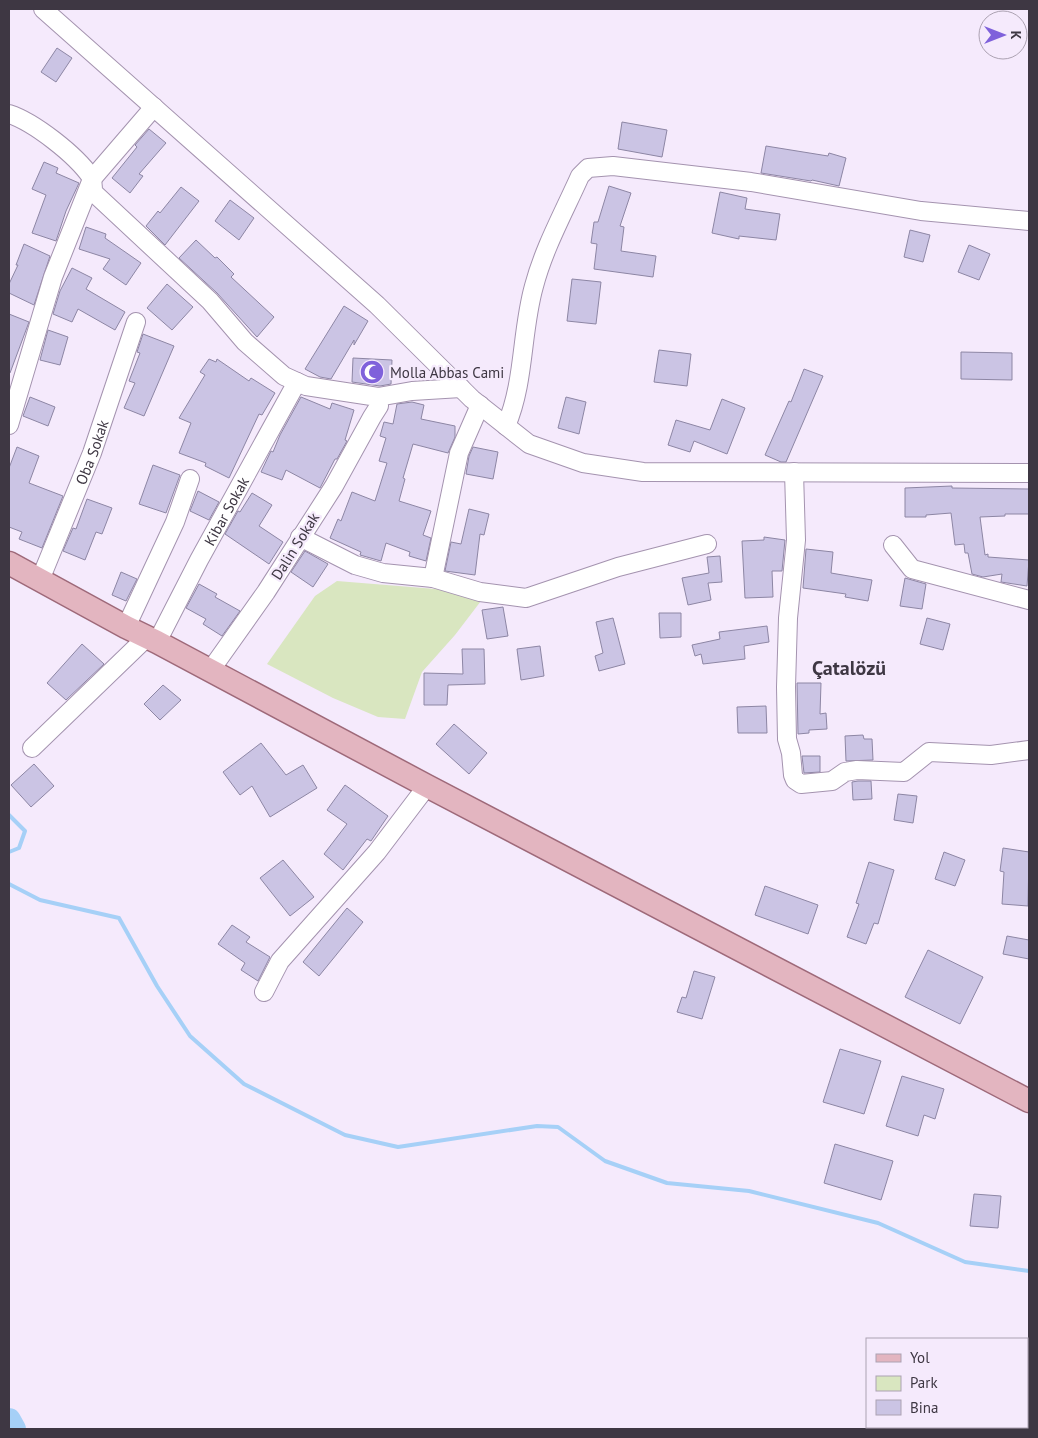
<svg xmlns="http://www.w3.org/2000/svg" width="1038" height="1438" font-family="'PT Sans',sans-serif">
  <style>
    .green { fill: #d9e6c0 }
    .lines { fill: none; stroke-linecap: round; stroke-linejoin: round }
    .stream { stroke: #a6d0f7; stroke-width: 4 }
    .river { stroke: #a6d0f7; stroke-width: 24 }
    .building { fill: #cbc4e4; stroke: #8d86a4 }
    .minor-casing { stroke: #a493af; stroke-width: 20 }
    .major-casing { stroke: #9e6979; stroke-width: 25 }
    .minor { stroke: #fff; stroke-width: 18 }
    .major { stroke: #e3b5c0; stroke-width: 22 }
    .labels { text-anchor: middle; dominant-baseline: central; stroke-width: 4.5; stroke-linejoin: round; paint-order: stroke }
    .poi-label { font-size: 15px; fill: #3e3743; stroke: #f5eafc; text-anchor: start }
    .street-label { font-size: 15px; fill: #3e3743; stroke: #f5eafc }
    .district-label { font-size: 20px; font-weight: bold; fill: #3e3743; stroke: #f5eafc }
  </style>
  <rect width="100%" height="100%" fill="#f5eafc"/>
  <path class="green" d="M337,581L448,590L484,597L455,635L422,672L405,719L378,717L333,698L267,664L315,596Z"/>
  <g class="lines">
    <path class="stream" d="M9,815L25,831L19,848L9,852
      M9,884L40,900L119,918L157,986L190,1036L244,1084L345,1135L398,1147L537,1126L558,1127L605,1161L667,1183L749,1191L878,1223L965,1262L1029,1271"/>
    <path class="river" d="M9,1420L14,1429"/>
  </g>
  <path class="building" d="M57,48L72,58L56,82L41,72Z
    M622,122L667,130L662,157L618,149Z
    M149,129L166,143L139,174L143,176L130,193L112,178L137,147L135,145Z
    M766,146L828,156L829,153L846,158L839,186L812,180L811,181L761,173Z
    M44,162L58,168L56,173L79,183L66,211L56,241L32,233L46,195L32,189Z
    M609,186L631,193L620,226L624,227L621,251L656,256L653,277L594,269L597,244L591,243L594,222H598Z
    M181,187L199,201L165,245L146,226L158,211L160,213Z
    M720,192L747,198L745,209L780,214L776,240L739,236V239L712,233Z
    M230,200L254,218L239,240L215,221Z
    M86,227L106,234L105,238L141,263L126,285L103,269L110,259L79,249Z
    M910,230L930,235L923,262L904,257Z
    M196,240L215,258L217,257L234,274L231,277L274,317L257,337L217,293L179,258Z
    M24,244L50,256L34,305L9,293V284L18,265H16Z
    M969,245L990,254L979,280L958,272Z
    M72,268L92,278L86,289L125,312L115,330L78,309L72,322L53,314L60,291Z
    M572,279L601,282L596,324L567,321Z
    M167,284L193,307L172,330L147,308Z
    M344,306L368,321L354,345V340L331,379L320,377L305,369Z
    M9,314L29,322L10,373H9Z
    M48,330L68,337L60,365L40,360Z
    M143,334L174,346L144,416L124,408L135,383L129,381L140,353L137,352Z
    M659,350L691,354L687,386L654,382Z
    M961,352L1012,353V380L961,379Z
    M353,358L392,360L391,384L380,386L352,382Z
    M209,359L216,362L217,359L249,381L251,378L275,393L262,415L259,414L229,478L205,466L206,463L179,453L191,423L179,418L205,375L200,372Z
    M804,369L823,376L786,462H781L765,455L789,401L791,402Z
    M30,397L55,407L48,426L23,416Z
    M301,397L330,409L332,403L354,410L345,440L347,441L337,459H335L320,488L286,470L282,480L261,472L271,451L273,452L280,435Z
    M566,397L586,402L579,434L558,428Z
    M722,399L745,408L727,454L694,441L690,452L668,445L676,420L710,430Z
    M412,402L424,405L421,419L455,426V437L448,453L413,444L403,478L405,479L399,501L431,511L423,535L431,538L426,561L409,556L410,552L386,543L381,561L360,555L361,552L330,538L338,519L341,521L352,492L375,501L387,463L379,461L386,438L380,436L384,422L393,424L397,404Z
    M17,447L39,456L29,483L63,496L42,548L19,539L22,532L9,527V468Z
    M473,447L498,452L493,479L466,474L469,456Z
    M153,465L180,475L166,513L139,504Z
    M952,486V488L1029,489V514H1005V516L980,517L985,555L988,554V557L1029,560L1027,586L1001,582L1002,574L983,577L972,574L968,553H965L964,544L955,545L951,513L926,515V517H905V488Z
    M198,491L219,502L209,520L190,511Z
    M252,493L272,505L259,526L283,542L269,564L225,534L238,511L240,512Z
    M87,499L112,508L102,534L96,532L85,560L63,551L73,528L76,529Z
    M469,509L489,514L484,535L480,534L475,575L445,571L451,542L461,544Z
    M764,537L785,540L782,571H772L773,597L745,598L742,541L764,540Z
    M806,549L833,552L831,573L872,580L868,601L845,597L846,594L803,588Z
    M305,551L328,564L313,587L291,572Z
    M720,556L722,582L708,583L711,600L688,605L682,578L709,573L707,557Z
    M121,572L137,579L126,601L112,595Z
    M905,578L926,584L922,609L900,606Z
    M199,584L217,594L215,597L240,611L222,636L203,624L206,619L186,608Z
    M503,607L508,636L487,639L482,610Z
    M659,613H681V637L660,638Z
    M613,618L625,664L599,671L595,656L603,653L596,622Z
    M927,618L950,624L943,650L920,644Z
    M767,626L769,642L744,646L745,659L703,664L701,654L695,656L692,645L720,639L719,632Z
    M82,644L104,664L66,700L47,683Z
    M540,646L544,676L521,680L517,649Z
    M462,649H484L485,684L448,685L447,705H424V673L463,674Z
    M797,683H821L820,714L826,713L827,729L809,730V733L798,734Z
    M163,685L181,700L160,720L144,704Z
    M766,706L767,733H738L737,707Z
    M454,724L487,753L469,774L436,744Z
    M863,735L864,739H872L873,760L846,761L845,736Z
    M261,743L286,775L303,765L317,788L270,817L252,786L240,795L223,772Z
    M802,756H820V772L804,773Z
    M34,764L54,786L31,807L11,785Z
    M858,781H871L872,799L853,800L852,782Z
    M345,785L388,816L371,841L367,839L343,870L324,854L347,824L327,810Z
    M898,794L917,796L913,823L894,820Z
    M1003,848L1029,852L1028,906L1002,904L1004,872L1000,871Z
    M944,852L965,860L955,886L935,879Z
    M283,860L314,897L290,916L260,878Z
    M869,862L894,870L878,924L874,923L866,944L847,937L859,904L856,903Z
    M765,886L818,905L808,934L755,915Z
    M347,908L363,922L319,976L303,962Z
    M232,925L250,937L246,942L270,957L258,981L241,970L245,963L218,944Z
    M1007,936L1029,940V959L1003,954Z
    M928,950L983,977L960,1024L905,997Z
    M694,971L715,977L702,1019L677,1012L682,997L686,998Z
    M840,1049L881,1061L864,1114L823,1102Z
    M902,1076L944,1089L935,1119L924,1115L918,1136L886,1126Z
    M835,1144L893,1161L881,1200L824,1183Z
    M974,1194L1001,1196L998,1228L970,1226Z"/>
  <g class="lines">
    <g class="minor-casing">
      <g id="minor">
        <path d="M43,9L377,305L472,399L529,444L583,463L643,472L1029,473"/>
        <path d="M9,114C34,122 76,155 91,177C93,182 93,188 93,192L210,301L245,342L284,376L306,386L378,397L379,406L372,417L334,486L266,592L210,671"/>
        <path d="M378,397L412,391L461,388"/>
        <path d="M9,425L53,277L92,179L154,107"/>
        <path d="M506,426C525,382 521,332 534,286C544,248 564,212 580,176L588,168L613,166L751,182L921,211L1029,221"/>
        <path d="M794,472L796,540L788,618L786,687L787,739L791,753L793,775L795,780L801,784L832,781L845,772L857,770L904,772L929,752L991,755L1029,750"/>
        <path d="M300,537L355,565L383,573L433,578L480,592L526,598L618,567L707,544"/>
        <path d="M893,545L912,569L1029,600"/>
        <path d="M433,578L459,453L480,405"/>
        <path id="s1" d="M40,580L92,453L136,322"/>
        <path d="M126,627L175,522L190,479"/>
        <path id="s2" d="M157,642L199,560L297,382"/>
        <path d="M32,748L147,637"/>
        <path d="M264,992L280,961L377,852L427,786"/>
      </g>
    </g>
    <g class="major-casing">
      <path id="major" d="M9,563L126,627L157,642L427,786L1029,1101"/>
    </g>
    <use href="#minor" class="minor"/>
    <use href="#major" class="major"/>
  </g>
  <defs>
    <g id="mosque-disc" transform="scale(1.25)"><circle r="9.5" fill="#7f61db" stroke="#f5eafc"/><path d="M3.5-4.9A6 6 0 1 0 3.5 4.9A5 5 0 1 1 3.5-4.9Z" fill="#fff"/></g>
  </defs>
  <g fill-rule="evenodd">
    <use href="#mosque-disc" x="372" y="372"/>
  </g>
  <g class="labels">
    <g class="poi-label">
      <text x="390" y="372">Molla Abbas Cami</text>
    </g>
    <g class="street-label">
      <text stroke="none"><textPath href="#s1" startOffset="138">Oba Sokak</textPath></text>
      <text stroke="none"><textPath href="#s2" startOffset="148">Kibar Sokak</textPath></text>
      <text transform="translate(295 546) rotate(-58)">Dalin Sokak</text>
    </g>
    <g class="district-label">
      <text x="849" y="668">Çatalözü</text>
    </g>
  </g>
  <rect width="1038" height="1438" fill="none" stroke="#3e3743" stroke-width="20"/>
  <rect x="866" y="1338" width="162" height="90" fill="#f5eafc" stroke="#aca2b2"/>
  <rect x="876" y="1354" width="25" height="8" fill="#e3b5c0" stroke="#aca2b2"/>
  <text x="910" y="1363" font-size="15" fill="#3e3743">Yol</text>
  <rect x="876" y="1376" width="25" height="15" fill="#d9e6c0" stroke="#aca2b2"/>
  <text x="910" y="1388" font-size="15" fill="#3e3743">Park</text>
  <rect x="876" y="1400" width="25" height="15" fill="#cbc4e4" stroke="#aca2b2"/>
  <text x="910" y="1413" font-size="15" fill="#3e3743">Bina</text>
  <g transform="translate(1003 35) rotate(90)"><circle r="24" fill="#f5eafc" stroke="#aca2b2"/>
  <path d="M0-4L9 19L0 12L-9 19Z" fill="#7f61db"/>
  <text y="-8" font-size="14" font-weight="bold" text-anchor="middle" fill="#3e3743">K</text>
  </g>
</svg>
